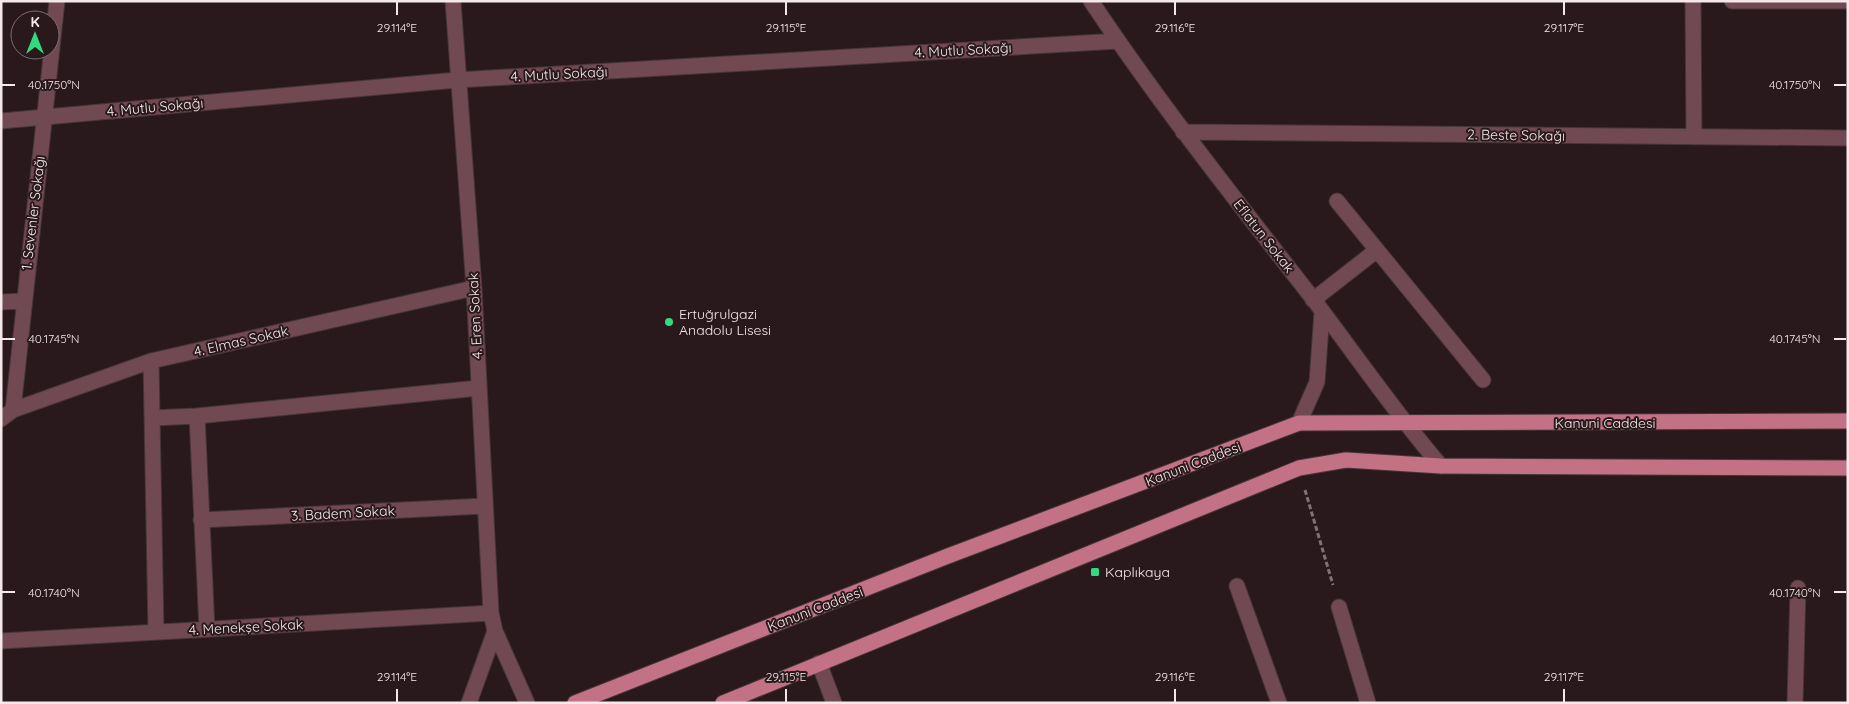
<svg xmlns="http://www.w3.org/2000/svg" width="1849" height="704" font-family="Quicksand,sans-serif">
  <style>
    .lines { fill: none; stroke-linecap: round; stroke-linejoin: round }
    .minor-casing { stroke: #453639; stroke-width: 17 }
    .major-casing { stroke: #453639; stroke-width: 17 }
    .path { stroke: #807174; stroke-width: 3; stroke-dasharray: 5 2.5; stroke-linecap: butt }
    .minor { stroke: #704952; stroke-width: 15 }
    .major { stroke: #c37185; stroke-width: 15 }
    .ticks { fill: none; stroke: #f4e8ea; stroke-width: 2 }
    .poi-dot { fill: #34d881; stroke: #29191c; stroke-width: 2 }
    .labels { text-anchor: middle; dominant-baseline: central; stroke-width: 4; stroke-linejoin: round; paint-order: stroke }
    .street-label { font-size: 14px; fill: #f4e8ea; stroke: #29191c }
    .poi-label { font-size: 14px; fill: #f4e8ea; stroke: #29191c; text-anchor: start }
    .ticks-label { font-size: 12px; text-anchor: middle; fill: #f4e8ea; stroke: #29191c; stroke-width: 4; stroke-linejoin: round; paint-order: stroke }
  </style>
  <rect width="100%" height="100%" fill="#29191c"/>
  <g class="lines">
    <g class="minor-casing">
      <path id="minor" d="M453,1L474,288L491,613L495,631L527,703
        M1091,1C1159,103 1235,199 1310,295C1354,352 1394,412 1441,466
        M1693,1L1694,137
        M1732,1H1848
        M1,121L457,80L1118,41
        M1183,132L1848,138
        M1337,201L1483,380
        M1313,300L1377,250
        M1,302L23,301
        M151,361L156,632
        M13,410L151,361L474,288
        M197,416L207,629
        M152,418L197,416L479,388
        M1,419L13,410L57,1
        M1299,423L1317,382L1322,312
        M201,520L484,506
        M1237,586L1279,703
        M1339,607L1368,703
        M1,641L491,613
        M819,663L834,703
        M469,703L495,631
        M1795,703L1798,588"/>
    </g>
    <g class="major-casing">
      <path id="major" d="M575,703L948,556L1299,423L1848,421
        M723,703L1299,468L1346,460L1441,466L1848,468"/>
    </g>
    <path class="path" d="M1305,490L1333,585"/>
    <use href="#minor" class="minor"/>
    <use href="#major" class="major"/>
  </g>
  <path class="ticks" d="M397,2V15M786,2V15M1175,2V15M1564,2V15M2,85H15M1834,85H1846M2,339H15M1834,339H1846M2,592H15M1834,592H1846M397,689V702M786,689V702M1175,689V702M1564,689V702"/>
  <g class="poi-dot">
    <circle cx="669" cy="322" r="5"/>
    <rect x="1090" y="567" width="10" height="10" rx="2.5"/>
  </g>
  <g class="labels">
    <g class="street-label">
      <text transform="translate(963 50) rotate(-3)">4. Mutlu Sokağı</text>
      <text transform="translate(559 74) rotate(-3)">4. Mutlu Sokağı</text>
      <text transform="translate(155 107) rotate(-5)">4. Mutlu Sokağı</text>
      <text transform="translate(1516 135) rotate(1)">2. Beste Sokağı</text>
      <text transform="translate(33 213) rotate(-83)">1. Sevenler Sokağı</text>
      <text transform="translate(1264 236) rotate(52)">Eflatun Sokak</text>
      <text transform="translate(475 316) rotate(-93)">4. Eren Sokak</text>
      <text transform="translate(241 341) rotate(-13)">4. Elmas Sokak</text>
      <text x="1605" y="423">Kanuni Caddesi</text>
      <text transform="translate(1193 464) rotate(-21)">Kanuni Caddesi</text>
      <text transform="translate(343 513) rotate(-3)">3. Badem Sokak</text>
      <text transform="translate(815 609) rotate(-21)">Kanuni Caddesi</text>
      <text transform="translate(246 627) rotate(-3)">4. Menekşe Sokak</text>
    </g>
    <g class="poi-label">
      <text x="679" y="314">Ertuğrulgazi<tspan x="679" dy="16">Anadolu Lisesi</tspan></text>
      <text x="1105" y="572">Kaplıkaya</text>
    </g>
  </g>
  <g class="ticks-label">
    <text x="397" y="32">29.114°E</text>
    <text x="786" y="32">29.115°E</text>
    <text x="1175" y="32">29.116°E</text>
    <text x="1564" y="32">29.117°E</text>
    <text x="54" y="89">40.1750°N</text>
    <text x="1795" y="89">40.1750°N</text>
    <text x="54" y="343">40.1745°N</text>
    <text x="1795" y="343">40.1745°N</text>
    <text x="54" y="597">40.1740°N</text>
    <text x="1795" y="597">40.1740°N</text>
    <text x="397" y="681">29.114°E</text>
    <text x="786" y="681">29.115°E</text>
    <text x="1175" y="681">29.116°E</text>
    <text x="1564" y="681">29.117°E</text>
  </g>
  <rect width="1849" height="704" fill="none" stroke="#f4e8ea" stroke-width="5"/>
  <g transform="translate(35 35)"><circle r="24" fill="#29191c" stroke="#7a6c6e"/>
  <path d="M0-4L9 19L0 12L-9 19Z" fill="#34d881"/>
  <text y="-8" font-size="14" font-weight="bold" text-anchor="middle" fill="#f4e8ea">K</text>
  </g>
</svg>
